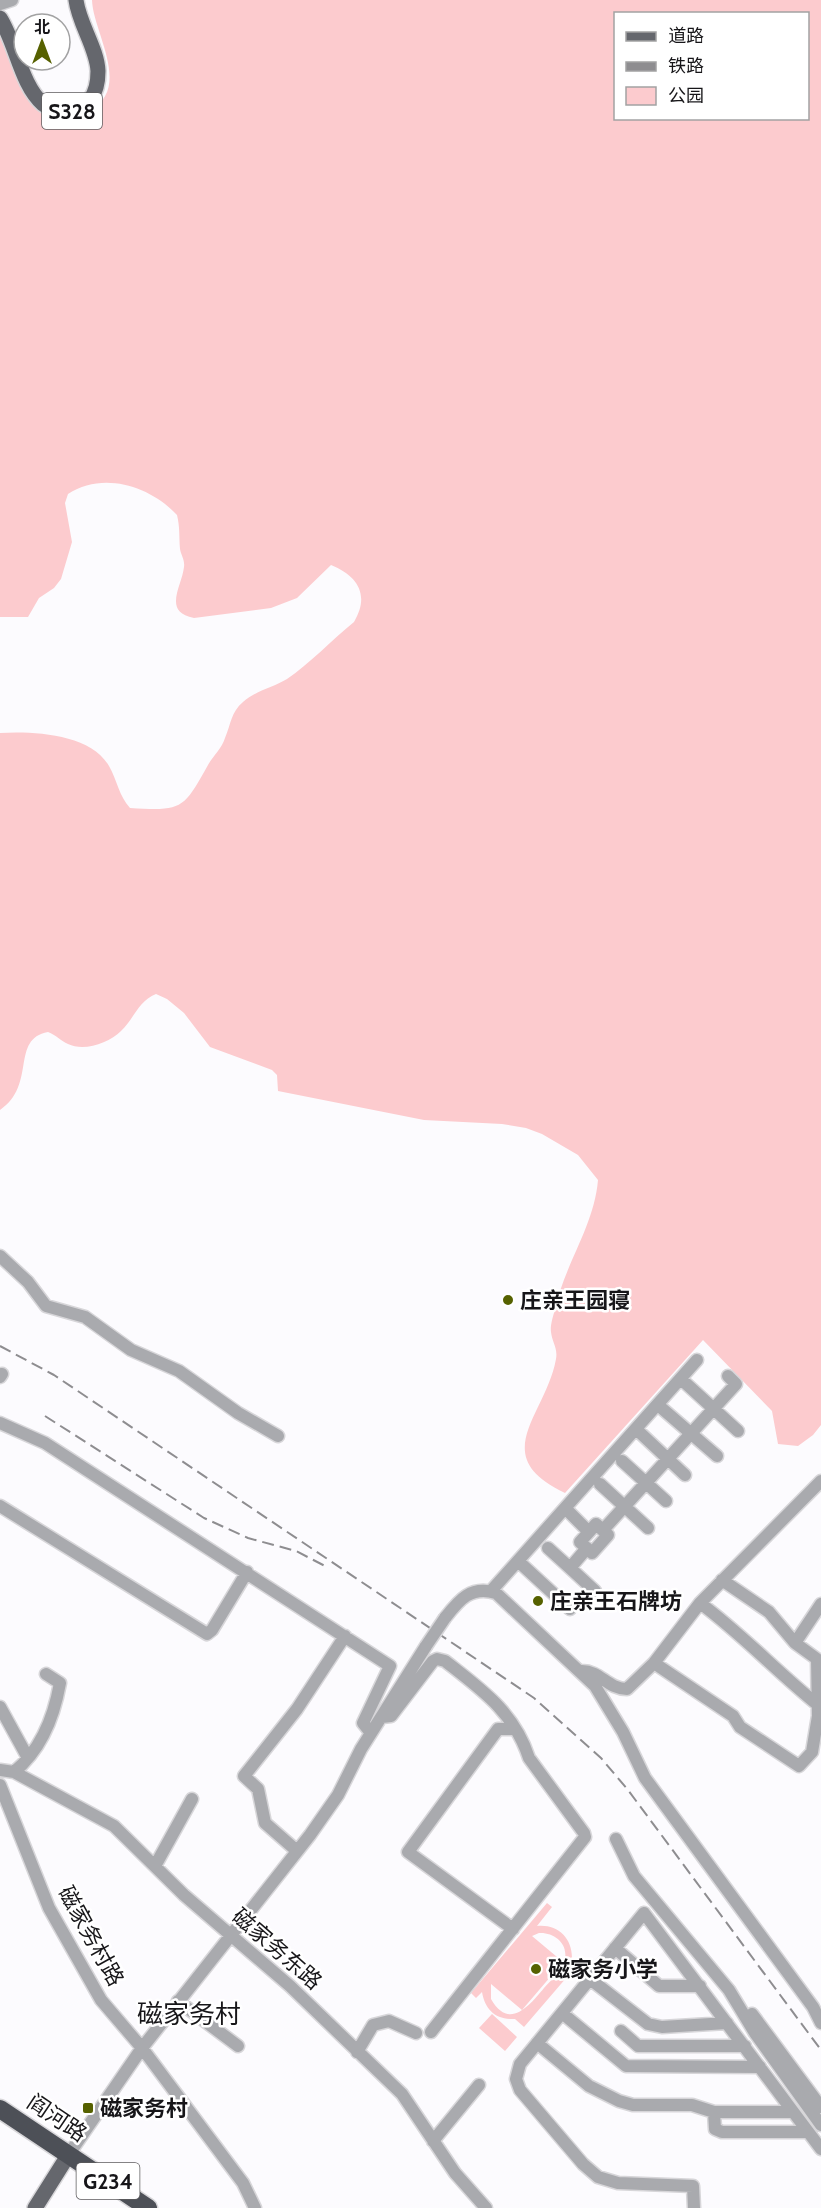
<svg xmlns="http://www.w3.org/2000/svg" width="821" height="2208" font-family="Cabin,'Noto Sans SC',sans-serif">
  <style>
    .green { fill: #fccbce; fill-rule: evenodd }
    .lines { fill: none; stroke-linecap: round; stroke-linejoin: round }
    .minor-casing { stroke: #d7d6d9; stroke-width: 15 }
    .major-casing { stroke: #d7d6d9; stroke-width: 18 }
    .highway-casing { stroke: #d7d6d9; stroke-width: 21 }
    .minor { stroke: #a9aaae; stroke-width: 12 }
    .major { stroke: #65676d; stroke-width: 15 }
    .highway { stroke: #4d5057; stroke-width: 18 }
    .rail { stroke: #8e8d90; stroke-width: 2; stroke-dasharray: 12 6; stroke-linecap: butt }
    .minor-bridge-casing { stroke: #d7d6d9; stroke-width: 15; stroke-linecap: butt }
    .minor-bridge { stroke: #a9aaae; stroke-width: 12 }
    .poi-dot { fill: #566100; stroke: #fff; stroke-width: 2 }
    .labels { text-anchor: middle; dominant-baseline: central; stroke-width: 5; stroke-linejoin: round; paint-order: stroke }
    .shield { fill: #fff; stroke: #5d5c5e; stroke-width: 1.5 }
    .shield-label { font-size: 21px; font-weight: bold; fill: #171619 }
    .poi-label { font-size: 22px; font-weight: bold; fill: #171619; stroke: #fff; text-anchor: start }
    .street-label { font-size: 22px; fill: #171619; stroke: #fff }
    .quarter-label { font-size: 26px; fill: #171619; stroke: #fff }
  </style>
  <rect width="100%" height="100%" fill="#fcfbfe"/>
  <path class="green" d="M92,0H821V1425L813,1435L798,1446L778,1444L772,1411L703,1340L565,1493C486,1456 546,1415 556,1359C558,1348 552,1342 551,1332C550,1326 553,1316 555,1310C564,1265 594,1227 598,1180L578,1155L542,1134L526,1128L502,1124L424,1120L278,1091L277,1075L272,1070L210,1047L184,1013L167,999L156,994C138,1001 134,1019 121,1031C109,1043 84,1052 68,1044C61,1041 56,1035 48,1032C10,1039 37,1085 0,1110V733C34,731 91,734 109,766C117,780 119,796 130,808C182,811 183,810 208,765C213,756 222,748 225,738C231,724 231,712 243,702C255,691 274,687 287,679C308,665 333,639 354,622C370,595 358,576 331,565L297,598L271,608L194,618C162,612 182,586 184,567C185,560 181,555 180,549C179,537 180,527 177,515C150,486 103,471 68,494L65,503L72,542L61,579L54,588L39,598L28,617H0V29L24,93L32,102L89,111C133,88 93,33 92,0ZM616,14H808V118H616Z
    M547,1903L552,1907L537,1926C557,1924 572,1937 572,1958L579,1963L524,2027L515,2019C496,2020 485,2010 482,1992L476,1998L471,1993ZM539,1933C555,1932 570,1945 564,1962C561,1972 551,1980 544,1988C530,2005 509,2031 491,1999V1984L522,2010L563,1962L532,1936Z
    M492,2014L517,2037L505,2051L479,2028Z"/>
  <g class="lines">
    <g class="minor-casing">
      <path id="minor" d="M0,4L12,0
        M0,1256L28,1282L46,1306L85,1317L131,1350L179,1371L238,1413L278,1436
        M0,1377L2,1374
        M681,1379L738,1431
        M658,1405L717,1456
        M0,1423L45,1443L390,1666L363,1723L371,1733
        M636,1429L685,1475
        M622,1461L666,1501
        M600,1484L648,1528
        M0,1506L207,1634L212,1630L247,1572
        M565,1508L589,1532L596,1524L608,1535L592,1553L580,1542L589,1532
        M603,1530L736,1384L728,1376
        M548,1548L570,1568L587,1548
        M518,1561L570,1609
        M570,1568L595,1591
        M722,1580L769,1612L795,1643
        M491,1591L697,1360
        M700,1603C742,1634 777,1672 818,1705
        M445,1618C459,1600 471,1585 496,1593L595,1686L623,1732L645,1778L813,2007L821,2023
        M654,1663L733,1716L740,1727L799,1766L812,1752L818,1716L817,1659L795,1643L821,1604
        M582,1671C600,1671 608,1689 627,1689L654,1663L700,1603L821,1481
        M0,1707L28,1758
        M382,1717L391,1716L433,1661L437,1659L445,1661C482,1690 514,1712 529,1758L584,1833L585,1837L431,2032
        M0,1770L14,1772L114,1826L184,1895L290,1986L402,2094L455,2173L486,2208
        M14,1772C41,1750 54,1717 60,1683L46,1674
        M0,1785L49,1908L101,2000L142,2048L243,2183L255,2208
        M616,1839L634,1876L729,1990L755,2033L821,2125
        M297,1851L265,1823L258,1789L244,1776L297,1709L345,1636
        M155,1866L192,1799
        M513,1929L408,1852L498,1729H515
        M615,1948L659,1986H700
        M590,1979L648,2024L662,2027L727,2023
        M178,2001L238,2046
        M562,2013L626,2066L760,2067
        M752,2014L821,2107
        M621,2031L638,2046H745
        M537,2043L589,2086L619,2101L633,2105H692L714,2112H793
        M357,2052L373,2025L389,2021L416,2033
        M714,2112L715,2129L722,2132H808
        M433,2141L479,2085
        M69,2154L142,2048L310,1835L338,1795L361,1749L426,1646
        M694,2208L693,2186L618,2183L598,2177L583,2164L520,2090L516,2079L520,2064L644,1913L821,2149"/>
    </g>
    <g class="major-casing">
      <path id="major" d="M0,18C16,43 21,85 43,104C49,109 57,111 65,111C89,111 98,93 98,71C97,48 79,24 76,0
        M35,2208L69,2154"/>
    </g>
    <g class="highway-casing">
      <path id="highway" d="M0,2109L148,2208"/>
    </g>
    <use href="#minor" class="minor"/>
    <use href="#major" class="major"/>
    <use href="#highway" class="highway"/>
    <path class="rail" d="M0,1346L54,1375L534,1698L601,1758L628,1790L821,2050
      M45,1416L204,1518L248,1538L296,1551L325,1566"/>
    <g class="minor-bridge-casing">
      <path id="minor-bridge" d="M426,1646L445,1618"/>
    </g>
    <use href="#minor-bridge" class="minor-bridge"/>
  </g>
  <g class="poi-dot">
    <circle cx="508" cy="1300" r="6"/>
    <circle cx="538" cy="1601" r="6"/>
    <circle cx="536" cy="1969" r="6"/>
    <rect x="82" y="2102" width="12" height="12" rx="3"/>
  </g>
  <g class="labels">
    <g class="shield">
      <rect x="42" y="93" width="60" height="36" rx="4.5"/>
      <rect x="76.5" y="2163" width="63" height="36" rx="4.5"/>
    </g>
    <g class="shield-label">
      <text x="72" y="111">S328</text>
      <text x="108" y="2181">G234</text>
    </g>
    <g class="poi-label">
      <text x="520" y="1300">庄亲王园寝</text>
      <text x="550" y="1601">庄亲王石牌坊</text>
      <text x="548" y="1969">磁家务小学</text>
      <text x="100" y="2108">磁家务村</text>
    </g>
    <g class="street-label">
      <text transform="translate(91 1936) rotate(61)">磁家务村路</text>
      <text transform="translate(277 1949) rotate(41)">磁家务东路</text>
      <text transform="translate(57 2118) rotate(34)">阎河路</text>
    </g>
    <g class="quarter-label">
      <text x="189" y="2014">磁家务村</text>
    </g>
  </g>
  <rect x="614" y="12" width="195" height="108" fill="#ffffff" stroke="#a2a2a3" stroke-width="1.5"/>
  <rect x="626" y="32" width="30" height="9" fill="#65676d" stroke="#a2a2a3" stroke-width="1.5"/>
  <text x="668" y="42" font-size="18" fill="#171619">道路</text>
  <rect x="626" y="62" width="30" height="9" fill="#8e8d90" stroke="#a2a2a3" stroke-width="1.5"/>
  <text x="668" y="72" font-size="18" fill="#171619">铁路</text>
  <rect x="626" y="87" width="30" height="18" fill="#fccbce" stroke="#a2a2a3" stroke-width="1.5"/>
  <text x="668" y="102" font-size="18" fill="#171619">公园</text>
  <g transform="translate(42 42)"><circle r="28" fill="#ffffff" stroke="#a2a2a3" stroke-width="1.5"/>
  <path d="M0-4.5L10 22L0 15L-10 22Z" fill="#566100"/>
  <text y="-9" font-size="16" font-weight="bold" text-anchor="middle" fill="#171619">北</text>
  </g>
</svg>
